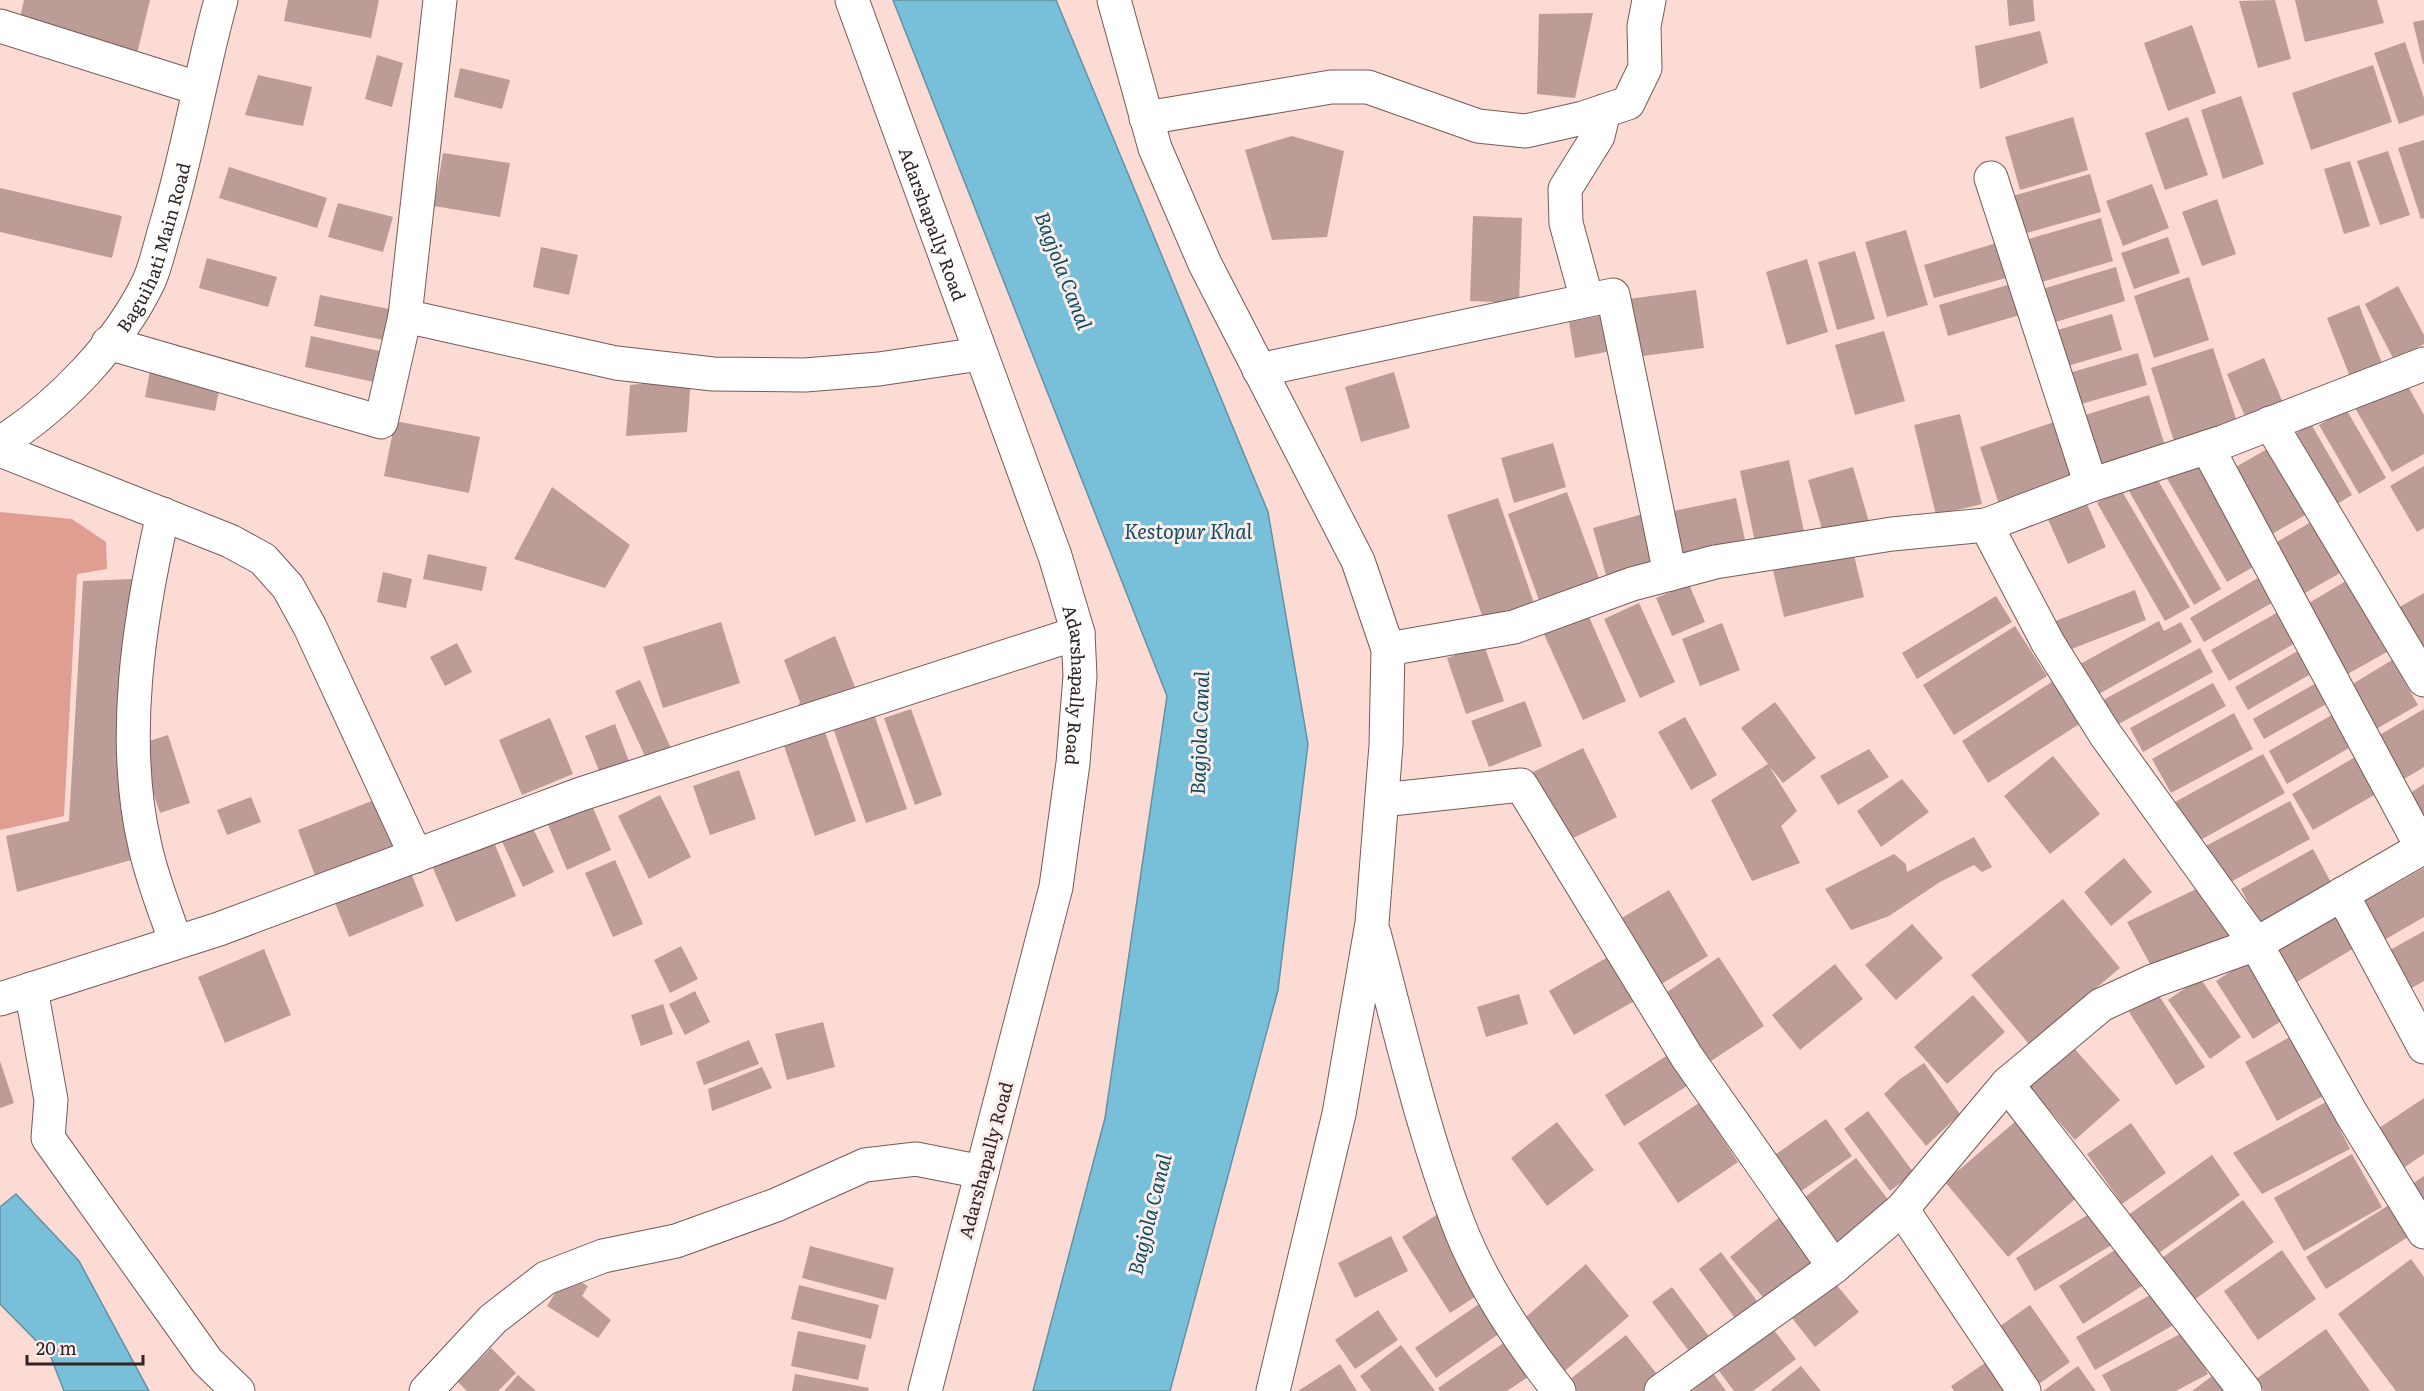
<svg xmlns="http://www.w3.org/2000/svg" width="2424" height="1391" font-family="Literata,serif">
  <style>
    .green { fill: #e09e93 }
    .water { fill: #78c0da; stroke: #6391a3; stroke-width: 1.5 }
    .building { fill: #bc9c96 }
    .lines { fill: none; stroke-linecap: round; stroke-linejoin: round }
    .minor-casing { stroke: #775a55; stroke-width: 35 }
    .minor { stroke: #fff; stroke-width: 33 }
    .labels { text-anchor: middle; dominant-baseline: central; stroke-width: 6; stroke-linejoin: round; paint-order: stroke }
    .street-label { font-size: 18px; fill: #312422; stroke: #fbedeb }
    .water-label { font-size: 20px; font-style: italic; fill: #0d4d5f; stroke: #fbedeb }
  </style>
  <rect width="100%" height="100%" fill="#fddbd5"/>
  <path class="green" d="M0,512L72,519L106,542L107,569L77,574L64,816L0,830Z"/>
  <path class="water" d="M893,0H1056L1268,512L1308,744L1278,990L1170,1391H1033L1105,1118L1167,696Z
    M16,1194L79,1261L149,1391H64L50,1355L0,1304V1207Z"/>
  <path class="building" d="M24,0H150L137,54L18,26Z
    M288,0H379L371,38L284,21Z
    M2007,0H2033L2035,21L2009,26Z
    M2275,0L2291,59L2258,68L2239,1Z
    M2295,0H2377L2384,23L2305,42Z
    M1593,13L1575,98L1537,94L1539,14Z
    M2424,20V64H2423L2413,22Z
    M2192,25L2216,93L2168,111L2144,43Z
    M2040,31L2048,63L1980,89L1975,46Z
    M2405,42L2424,98V115L2399,124L2374,53Z
    M377,55L403,63L392,107L365,99Z
    M2373,65L2392,122L2311,150L2292,93Z
    M460,68L510,80L502,109L454,97Z
    M258,75L312,87L303,126L245,115Z
    M2241,96L2264,164L2223,179L2201,110Z
    M2073,117L2088,170L2020,190L2005,137Z
    M2188,117L2208,175L2165,190L2145,133Z
    M1292,136L1344,151L1327,237L1272,240L1245,150Z
    M2424,140V218L2421,219L2398,148Z
    M2388,151L2410,215L2380,225L2357,161Z
    M443,153L510,163L500,217L434,206Z
    M2350,161L2370,226L2344,234L2324,169Z
    M229,167L327,198L317,228L219,198Z
    M2090,174L2101,212L2020,235L2009,197Z
    M2152,184L2169,228L2123,246L2106,201Z
    M0,188L122,216L112,258L0,232Z
    M2217,199L2236,254L2202,266L2182,212Z
    M338,203L393,217L383,252L328,237Z
    M1473,216L1522,218L1519,303L1470,301Z
    M2101,218L2113,261L2035,284L2022,241Z
    M1906,230L1928,305L1887,317L1865,242Z
    M2168,237L2180,273L2134,289L2121,253Z
    M2003,241L2013,276L1934,298L1924,265Z
    M541,247L578,255L569,295L533,287Z
    M1855,251L1875,319L1837,330L1818,262Z
    M207,258L277,277L268,307L199,288Z
    M1807,259L1828,332L1787,345L1766,272Z
    M2116,267L2125,301L2049,324L2039,290Z
    M2189,277L2209,340L2154,358L2134,296Z
    M2011,284L2020,315L1948,336L1939,305Z
    M2398,286L2424,335V344L2394,360L2365,304Z
    M1696,290L1704,348L1635,357L1628,299Z
    M320,295L389,309L383,340L314,326Z
    M2359,305L2384,368L2352,382L2327,318Z
    M2112,314L2122,350L2064,367L2054,331Z
    M1605,315L1611,351L1575,358L1569,322Z
    M1884,331L1905,401L1855,415L1835,345Z
    M311,336L380,351L374,382L305,367Z
    M2213,348L2239,428L2176,448L2151,368Z
    M2138,353L2147,385L2071,407L2062,375Z
    M2264,358L2284,405L2247,421L2227,374Z
    M150,371L220,385L215,411L145,397Z
    M1394,372L1410,428L1361,442L1345,387Z
    M691,378L687,432L626,436L630,385Z
    M2404,379L2424,415V454L2392,472L2355,408Z
    M2149,395L2167,452L2096,475L2079,417Z
    M2346,409L2386,478L2359,494L2319,425Z
    M1960,414L1982,504L1936,515L1914,425Z
    M395,421L480,437L469,493L384,476Z
    M2057,421L2076,477L1999,504L1980,447Z
    M2311,424L2352,495L2327,510L2286,439Z
    M1553,443L1566,487L1514,503L1501,458Z
    M2276,444L2314,510L2265,538L2227,472Z
    M2198,455L2260,563L2227,582L2165,475Z
    M1789,460L1804,532L1755,542L1740,471Z
    M2424,466V528L2417,532L2390,486Z
    M1853,467L1869,522L1824,536L1808,480Z
    M2152,470L2221,589L2194,605L2126,486Z
    M552,487L630,545L605,588L514,559Z
    M2120,488L2190,607L2165,621L2097,503Z
    M1567,492L1600,581L1540,603L1508,514Z
    M2083,495L2106,547L2068,564L2045,513Z
    M1498,498L1536,609L1486,627L1447,515Z
    M1736,498L1746,545L1676,556L1669,512Z
    M1643,514L1655,561L1606,575L1593,528Z
    M2311,522L2340,573L2298,597L2270,546Z
    M1853,551L1864,597L1784,617L1773,570Z
    M428,554L487,567L482,591L423,579Z
    M383,572L412,579L406,608L377,602Z
    M2268,572L2282,597L2204,642L2190,618Z
    M133,579L128,830L135,859L17,892L6,836L69,821L83,581Z
    M2346,581L2387,652L2344,676L2304,606Z
    M1689,584L1705,622L1672,636L1656,598Z
    M2135,590L2146,620L2064,652L2053,622Z
    M2424,593V650L2391,612Z
    M1996,596L2012,622L1917,679L1902,653Z
    M1639,603L1675,682L1640,698L1604,619Z
    M2287,607L2304,638L2229,681L2211,650Z
    M1586,610L1626,701L1583,720L1542,630Z
    M2159,621L2164,631L2181,622L2192,642L2097,695L2080,664Z
    M721,622L740,683L663,708L643,647Z
    M1722,623L1740,670L1700,686L1682,639Z
    M2015,626L2047,676L1954,735L1923,685Z
    M835,636L855,687L798,706L800,702L784,660Z
    M457,643L472,672L445,686L430,657Z
    M1484,645L1504,701L1466,714L1447,658Z
    M2308,645L2321,668L2248,710L2235,687Z
    M2200,648L2213,672L2117,725L2103,700Z
    M2392,660L2418,705L2371,732L2346,688Z
    M2325,678L2337,698L2264,739L2253,719Z
    M640,680L674,755L650,767L615,691Z
    M2053,681L2081,723L1988,783L1962,741Z
    M2213,683L2226,706L2143,752L2130,728Z
    M1525,701L1542,746L1489,767L1471,721Z
    M1775,702L1816,758L1783,783L1769,766L1797,811L1781,826L1800,863L1752,881L1711,800L1768,764L1741,728Z
    M911,709L942,795L915,805L884,718Z
    M2424,709V767L2396,784L2371,740Z
    M2337,712L2356,744L2287,784L2269,751Z
    M2234,713L2253,749L2171,793L2152,759Z
    M874,714L907,809L866,823L833,728Z
    M1685,717L1717,775L1691,790L1658,732Z
    M550,718L573,774L522,795L499,740Z
    M615,724L633,772L604,783L585,736Z
    M825,732L856,821L815,836L784,746Z
    M168,735L190,803L160,813L137,745Z
    M1583,748L1617,817L1567,841L1533,772Z
    M1869,749L1889,777L1838,805L1820,776Z
    M2362,753L2383,790L2313,830L2292,794Z
    M2263,754L2285,793L2195,843L2173,803Z
    M2053,756L2100,814L2050,854L2004,796Z
    M739,770L756,819L710,835L693,786Z
    M1902,779L1929,812L1881,847L1857,811Z
    M2424,784V837L2401,799Z
    M660,795L691,857L649,879L618,816Z
    M588,796L611,850L567,870L544,815Z
    M251,797L261,822L227,835L217,810Z
    M382,797L403,853L319,886L298,830Z
    M2290,801L2310,839L2227,884L2206,846Z
    M529,820L554,872L523,887L499,835Z
    M491,835L516,896L456,922L430,861Z
    M1974,837L1992,867L1982,872L1974,865L1940,882L1889,916L1851,930L1825,889L1894,854L1906,864L1907,872Z
    M2313,849L2334,888L2262,928L2241,889Z
    M2124,858L2152,892L2111,926L2084,892Z
    M615,860L643,924L613,937L585,873Z
    M407,862L424,906L349,937L331,893Z
    M2424,868V917L2379,943L2358,905Z
    M2209,883L2234,937L2155,973L2127,922Z
    M1669,890L1708,956L1658,986L1620,919Z
    M2063,899L2120,968L2029,1044L1971,975Z
    M2332,906L2356,947L2292,985L2268,944Z
    M1912,924L1943,958L1896,1000L1865,965Z
    M2424,931V981L2405,992L2383,954Z
    M681,946L698,979L670,993L654,960Z
    M264,949L291,1015L225,1043L198,977Z
    M1613,954L1638,999L1574,1035L1549,991Z
    M1719,957L1764,1026L1708,1063L1664,994Z
    M2249,960L2286,1018L2253,1039L2216,981Z
    M1835,964L1863,999L1800,1050L1772,1015Z
    M2200,978L2241,1037L2210,1059L2168,1000Z
    M695,991L710,1022L685,1035L669,1004Z
    M1519,994L1528,1024L1486,1037L1477,1007Z
    M2158,994L2205,1067L2176,1085L2129,1012Z
    M1973,995L2005,1032L1947,1084L1914,1047Z
    M663,1004L673,1034L641,1046L631,1015Z
    M823,1022L835,1067L787,1080L775,1034Z
    M2290,1037L2323,1096L2277,1121L2245,1062Z
    M749,1040L759,1064L704,1085L696,1062Z
    M2073,1047L2120,1100L2075,1140L2029,1087Z
    M1668,1055L1687,1086L1624,1126L1605,1095Z
    M0,1061L14,1103L0,1108Z
    M1924,1063L1960,1114L1926,1146L1884,1094L1900,1079Z
    M762,1067L772,1088L712,1111L708,1089Z
    M2424,1098V1154L2399,1171L2373,1132Z
    M2326,1102L2350,1149L2262,1194L2233,1153Z
    M1699,1103L1738,1162L1678,1203L1638,1143Z
    M1868,1111L1914,1173L1890,1191L1844,1129Z
    M1826,1119L1852,1156L1797,1194L1772,1157Z
    M2017,1120L2080,1195L2008,1257L1945,1182Z
    M1557,1122L1594,1170L1547,1206L1511,1158Z
    M2131,1123L2166,1173L2122,1204L2087,1154Z
    M2352,1154L2382,1207L2304,1251L2274,1198Z
    M2212,1155L2240,1195L2152,1258L2124,1218Z
    M1856,1158L1890,1202L1834,1244L1801,1200Z
    M2424,1176V1203L2412,1184Z
    M2243,1200L2274,1242L2190,1303L2159,1260Z
    M2389,1205L2408,1237L2326,1289L2306,1257Z
    M2096,1210L2115,1243L2035,1291L2016,1258Z
    M1438,1214L1486,1290L1450,1313L1402,1237Z
    M1781,1216L1817,1260L1766,1301L1730,1257Z
    M1391,1236L1408,1271L1355,1298L1338,1263Z
    M810,1246L894,1268L886,1300L802,1278Z
    M2121,1246L2145,1284L2083,1324L2059,1286Z
    M2282,1250L2316,1299L2258,1340L2224,1291Z
    M1721,1252L1760,1305L1737,1321L1699,1269Z
    M2411,1259L2424,1277V1391H2396L2338,1314Z
    M1586,1264L1629,1316L1560,1375L1517,1325Z
    M567,1275L588,1286L582,1296L611,1320L598,1338L547,1306Z
    M1835,1283L1859,1312L1815,1347L1792,1318Z
    M799,1285L879,1305L871,1339L791,1319Z
    M1672,1287L1711,1339L1691,1354L1652,1302Z
    M2159,1290L2177,1323L2095,1370L2076,1337Z
    M1482,1302L1503,1331L1436,1378L1415,1348Z
    M2030,1305L2070,1362L2036,1386L1996,1329Z
    M1378,1310L1398,1340L1355,1369L1335,1340Z
    M1771,1326L1796,1359L1753,1391H1734L1716,1367Z
    M2326,1329L2370,1391H2264L2256,1379Z
    M798,1331L866,1345L858,1380L791,1366Z
    M2186,1331L2208,1374L2176,1391H2111L2102,1375Z
    M1626,1335L1660,1378L1643,1391H1577L1569,1380Z
    M1508,1340L1531,1375L1507,1391H1440L1438,1388Z
    M1401,1345L1435,1391H1371L1360,1376Z
    M491,1348L516,1373L498,1391H467L458,1382Z
    M1988,1361L2007,1391H1954L1951,1386Z
    M1340,1364L1357,1391H1298Z
    M1801,1366L1821,1391H1770Z
    M2078,1366L2096,1391H2043Z
    M2219,1371L2234,1391H2192Z
    M1713,1373L1726,1391H1692Z
    M795,1374L869,1388L868,1391H792Z
    M518,1375L536,1391H504Z"/>
  <g class="lines">
    <g class="minor-casing">
      <g id="minor">
        <path id="s1" d="M852,0L1055,556L1078,633L1080,676L1073,763L1056,887L925,1391"/>
        <path d="M1114,0L1155,148L1205,264L1358,561L1388,649L1386,745L1372,923L1339,1114L1273,1391"/>
        <path d="M0,26L197,88"/>
        <path d="M1146,118L1331,87H1368L1478,126L1526,131L1583,118L1628,103L1645,68L1644,26L1649,0"/>
        <path d="M1991,178L2091,485"/>
        <path d="M1587,300L1566,223L1565,189L1598,136L1604,111"/>
        <path d="M405,316L440,0"/>
        <path d="M108,343L381,422L405,316L616,363L713,374L805,375L879,369L980,354"/>
        <path d="M1259,370L1613,295L1670,574"/>
        <path d="M2270,423L2424,680"/>
        <path id="s2" d="M0,443C58,407 119,344 149,281C156,265 160,246 165,229C188,154 200,76 221,0"/>
        <path d="M2207,447L2414,833L2424,840"/>
        <path d="M0,450L230,541L263,559L288,587L310,627L416,856"/>
        <path d="M163,514C139,619 120,740 145,846C152,879 165,911 176,942"/>
        <path d="M1986,525L2048,643L2105,734L2256,944L2351,1113L2424,1232"/>
        <path d="M1388,649L1514,627L1632,584L1715,562L1892,534L1986,525L2091,485L2223,442L2424,364"/>
        <path d="M1382,800L1521,785L1687,1057L1834,1267"/>
        <path d="M2342,894L2424,1047"/>
        <path d="M1374,933C1400,1030 1422,1129 1458,1223C1481,1284 1519,1340 1559,1391"/>
        <path d="M31,989L51,1100L48,1138L207,1361L238,1391"/>
        <path d="M0,999L219,929L581,794L1078,633"/>
        <path d="M2007,1084L2245,1391"/>
        <path d="M1902,1209L2024,1391"/>
        <path d="M426,1391L493,1319L546,1278L603,1256L676,1241L776,1205L865,1165L916,1159L982,1172"/>
        <path d="M1661,1391L1834,1267L1902,1209L2007,1084L2101,1005L2153,981L2256,944L2424,847"/>
      </g>
    </g>
    <use href="#minor" class="minor"/>
  </g>
  <g class="labels">
    <g class="street-label">
      <text stroke="none"><textPath href="#s1" startOffset="238">Adarshapally Road</textPath></text>
      <text stroke="none"><textPath href="#s2" startOffset="256">Baguihati Main Road</textPath></text>
      <text stroke="none"><textPath href="#s1" startOffset="724">Adarshapally Road</textPath></text>
      <text transform="translate(985 1160) rotate(-75)">Adarshapally Road</text>
    </g>
    <g class="water-label">
      <text transform="translate(1065 270) rotate(69)">Bagjola Canal</text>
      <text x="1188" y="530">Kestopur Khal</text>
      <text transform="translate(1198 733) rotate(-88)">Bagjola Canal</text>
      <text transform="translate(1148 1214) rotate(-76)">Bagjola Canal</text>
    </g>
  </g>
  <path d="M27 1355v9h116v-9" fill="none" stroke="#312422" stroke-width="3"/>
  <text x="36" y="1355" font-size="18" fill="#312422" stroke="#fbedeb" stroke-width="4.5" paint-order="stroke">20 m</text>
</svg>
